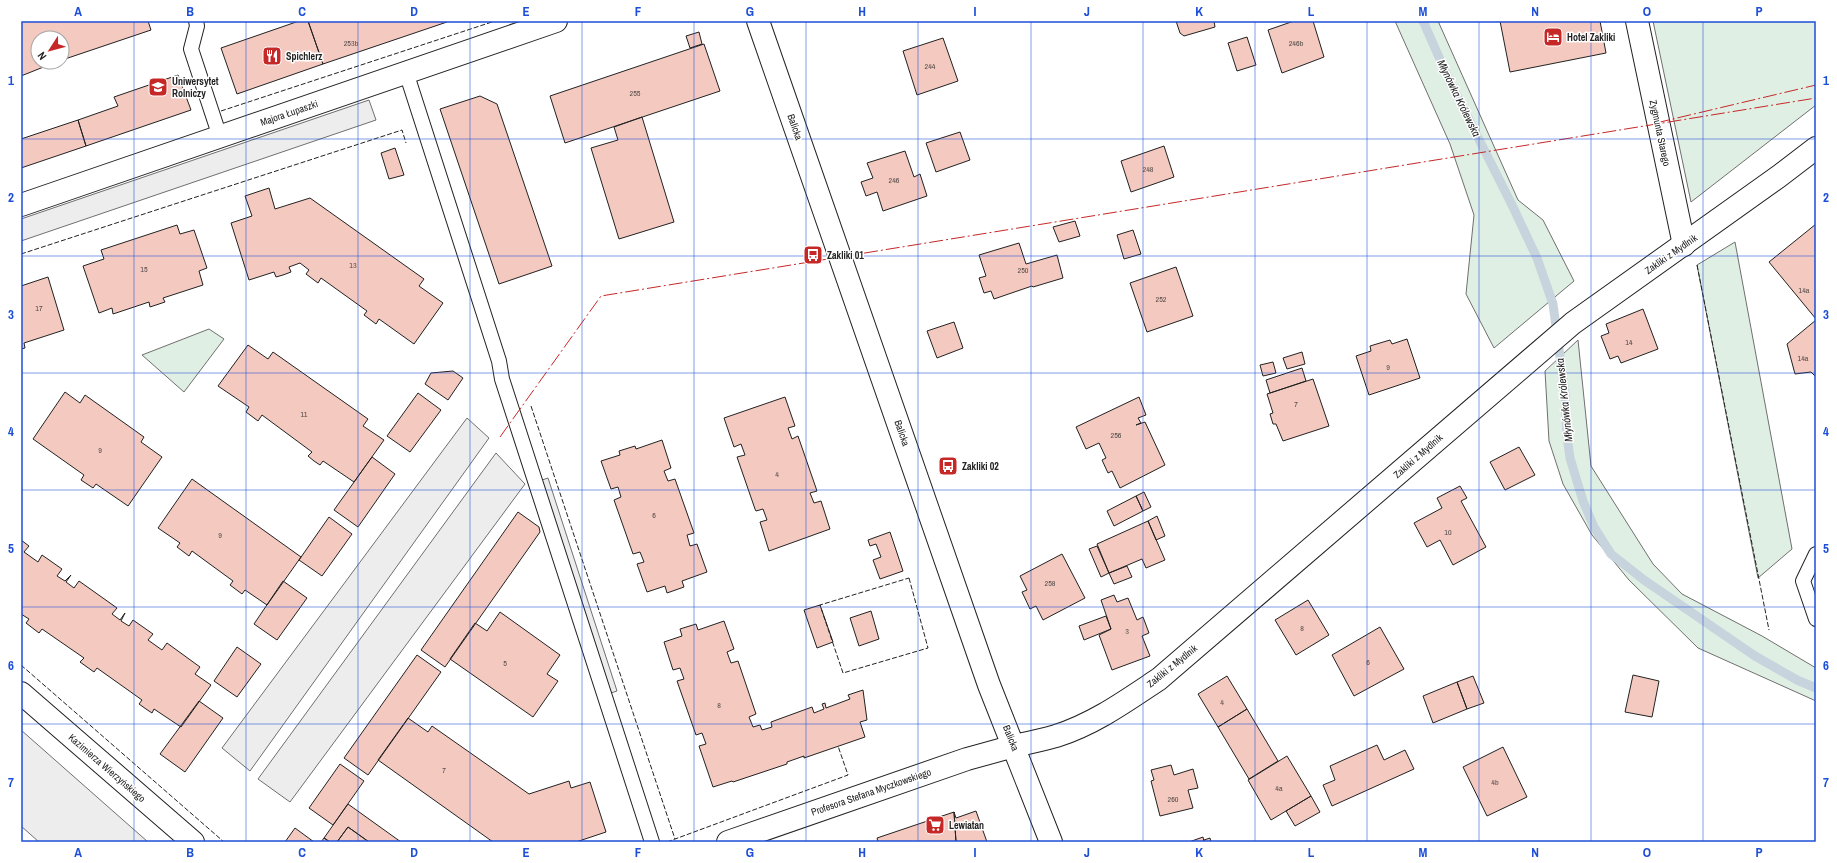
<svg xmlns="http://www.w3.org/2000/svg" width="1837" height="863" font-family="'Archivo Narrow',sans-serif">
  <style>
    .green { fill: #e0efe3; stroke: #6f6f6f }
    .parking { fill: #ededed; stroke: #6f6f6f }
    .lines { fill: none; stroke-linecap: round; stroke-linejoin: round }
    .stream { stroke: #c7d3dd; stroke-width: 9 }
    .building { fill: #f3c9c0; stroke: #222 }
    .lane-casing { stroke: #222; stroke-width: 16 }
    .street-casing { stroke: #222; stroke-width: 24 }
    .secondary-casing { stroke: #222; stroke-width: 24 }
    .lane { stroke: #fff; stroke-width: 14 }
    .street { stroke: #fff; stroke-width: 22 }
    .secondary { stroke: #fff; stroke-width: 22 }
    .fence { stroke: #222; stroke-width: 1; stroke-dasharray: 5 2; stroke-linecap: butt }
    .power { stroke: #c62828; stroke-width: 1; stroke-dasharray: 14 3 2 3; stroke-linecap: butt }
    .grid { fill: none; stroke: #1d4ed8; stroke-width: 1; stroke-opacity: 0.55 }
    .labels { text-anchor: middle; dominant-baseline: central; stroke-width: 3; stroke-linejoin: round; paint-order: stroke }
    .number-label { font-size: 8px; fill: #564c4a }
    .poi-label { font-size: 10px; font-weight: bold; fill: #222; stroke: #fff; text-anchor: start }
    .street-label { font-size: 10px; fill: #222; stroke: #fff }
    .water-label { font-size: 11px; font-style: italic; fill: #222; stroke: #fff }
    .neatline { fill: none; stroke: #1d4ed8; stroke-width: 1.5 }
    .grid-label { font-size: 13px; text-anchor: middle; font-weight: bold; fill: #1d4ed8 }
  </style>
  <rect width="100%" height="100%" fill="#fff"/>
  <path class="green" d="M1395,21H1438L1518,200L1543,220L1574,281L1494,348L1466,294L1474,215L1450,144Z
    M1653,21H1816V105L1691,202Z
    M1735,242L1792,549L1758,578L1697,265Z
    M209,329L224,339L184,392L142,355Z
    M1578,340L1591,466L1653,564L1682,594L1762,636L1816,668V701L1698,648L1629,580L1592,535L1563,484L1549,441L1545,371Z"/>
  <path class="parking" d="M369,100L376,120L21,241V219Z
    M467,418L489,438L250,771L222,748Z
    M496,453L525,484L290,802L258,779Z
    M548,478L617,691L605,695L536,482Z
    M21,730L148,842H39L21,826Z"/>
  <g class="lines">
    <path class="stream" d="M1423,21L1450,82L1512,205L1537,258L1553,304L1565,394L1567,436L1570,458L1583,501L1594,527L1611,554L1644,580L1755,656L1797,680L1816,688"/>
  </g>
  <path class="building" d="M21,21H148L151,30L62,60V38H38V62H56L21,76Z
    M299,21H308L323,64L237,94L221,48Z
    M308,21H447V22L323,64Z
    M1176,21H1214L1215,27L1184,36L1180,33Z
    M1294,21H1313L1324,57L1282,73L1268,30Z
    M1500,21H1600L1606,53L1510,72Z
    M699,32L702,44L690,48L686,36Z
    M1247,37L1256,65L1237,71L1228,43Z
    M943,38L958,81L917,95L903,51Z
    M704,44L720,91L565,143L550,96Z
    M178,75L191,110L86,146L78,120L118,106L114,97Z
    M480,96L497,104L552,266L499,284L440,109Z
    M642,117L674,222L619,239L591,148L618,140L614,127Z
    M78,120L86,146L21,168V139Z
    M960,132L970,160L936,172L926,143Z
    M1164,146L1174,177L1131,192L1121,161Z
    M395,148L404,175L389,179L381,153Z
    M905,151L914,177L920,174L927,196L883,211L877,192L866,196L861,182L873,178L867,163Z
    M269,188L275,209L310,198L424,279L419,286L443,303L414,344L379,319L376,324L364,315L367,311L321,278L318,283L306,274L309,270L300,263L289,267L291,272L283,275L276,277L274,272L249,280L231,223L252,216L245,196Z
    M1075,221L1080,236L1059,242L1053,227Z
    M1816,224V319L1769,262Z
    M177,225L180,234L194,230L207,268L199,271L203,285L163,298L165,302L150,307L149,302L113,314L112,308L99,313L83,266L104,259L101,250Z
    M1133,230L1141,254L1124,259L1117,235Z
    M1019,243L1026,264L1057,255L1063,278L1033,287L1032,286L994,299L991,291L984,293L979,278L986,276L979,255Z
    M1176,267L1193,316L1147,332L1130,283Z
    M48,277L64,330L24,343L25,348L21,349V286Z
    M1643,309L1658,349L1621,363L1618,356L1610,359L1601,336L1609,333L1606,324Z
    M1816,320V377L1811,372L1795,374L1787,344Z
    M954,322L963,348L937,358L927,331Z
    M1407,339L1420,378L1369,395L1356,356L1371,351L1370,346L1390,340L1392,344Z
    M248,345L268,359L273,352L368,419L363,426L384,440L354,482L323,461L320,465L314,461L308,456L312,452L262,415L258,421L246,412L249,407L218,386Z
    M1302,352L1305,364L1287,369L1283,358Z
    M1273,362L1276,373L1263,376L1260,365Z
    M1302,368L1306,381L1270,393L1266,380Z
    M453,371L463,378L448,400L425,384L431,373Z
    M1313,379L1329,426L1283,441L1276,424H1273L1270,414L1273,413L1267,394Z
    M65,392L80,403L85,395L144,437L141,442L162,457L128,506L96,484L93,488L81,480L84,475L33,439Z
    M418,393L441,410L410,452L387,436Z
    M785,397L795,426L788,428L792,439L798,436L817,491L810,493L814,503L821,501L830,529L769,551L760,522L767,520L763,509L756,511L755,509L737,457L745,455L741,444L734,447L724,418Z
    M1139,397L1146,415L1138,418L1141,423L1136,425L1145,422L1165,465L1120,488L1112,471L1108,473L1102,460L1106,458L1099,443L1086,449L1076,427Z
    M662,440L671,468L664,471L668,481L675,479L694,533L687,535L690,546L697,544L707,572L682,581L684,587L667,593L665,586L647,592L637,564L644,562L640,552L633,554L614,500L621,497L618,487L611,489L601,461L620,455L619,451L635,446L636,449Z
    M1519,447L1535,475L1505,490L1490,462Z
    M372,457L395,474L358,527L334,510Z
    M192,479L301,557L267,605L245,590L242,594L230,585L233,581L192,551L189,556L177,547L180,543L158,528Z
    M1460,486L1467,498L1461,501L1486,547L1453,565L1440,540L1427,547L1414,523L1442,508L1437,498Z
    M1144,492L1151,507L1143,511L1136,496Z
    M1136,496L1143,511L1114,526L1107,511Z
    M518,512L539,527L540,532L445,667L421,650Z
    M1157,516L1165,536L1156,540L1148,521Z
    M329,517L352,534L322,576L299,560Z
    M1148,521L1165,560L1146,568L1142,559L1109,573L1097,544Z
    M890,532L903,571L880,579L873,560L881,557L876,544L870,546L868,540Z
    M21,540L29,546L24,552L38,562L42,555L62,569L57,576L65,581L71,575L66,582L74,588L79,581L117,608L112,614L120,620L125,613L121,621L129,626L133,620L153,634L148,640L162,650L167,643L200,667L195,674L211,685L181,727L154,709L152,713L146,709L139,704L142,700L97,668L94,672L80,662L84,658L42,629L39,633L26,623L29,619L21,614Z
    M1097,546L1109,573L1101,577L1089,549Z
    M1062,554L1085,598L1043,620L1036,606L1030,609L1022,592L1027,590L1020,576Z
    M1127,566L1132,577L1114,584L1109,573Z
    M283,581L307,598L277,640L254,624Z
    M1114,595L1117,602L1128,598L1137,620L1143,617L1149,633L1142,636L1150,656L1112,670L1099,635L1111,629L1101,600Z
    M1308,600L1329,635L1296,655L1275,620Z
    M820,605L833,642L817,648L804,610Z
    M871,611L879,639L859,646L850,618Z
    M500,612L560,655L547,674L558,681L533,717L450,659L475,623L487,631Z
    M1106,616L1111,629L1084,640L1079,626Z
    M724,621L734,649L727,652L731,663L738,661L756,714L749,717L753,727L760,725L762,730L772,727L771,722L812,707L814,713L824,709L822,704L825,703L826,708L850,699L848,695L863,690L867,720L860,722L865,737L804,758V756L787,762V764L733,782L732,781L713,787L699,746L706,744L702,733L696,735L677,681L684,679L680,668L673,670L664,642L682,636L680,629L696,624L698,630Z
    M1380,627L1404,669L1354,696L1332,655Z
    M237,647L261,664L237,697L214,681Z
    M417,655L441,672L368,775L344,758Z
    M1633,675L1659,681L1652,717L1625,712Z
    M1227,676L1247,709L1218,727L1198,694Z
    M1473,676L1484,703L1467,709L1457,682Z
    M1457,682L1467,709L1433,723L1423,696Z
    M199,701L223,718L185,772L160,754Z
    M1247,709L1278,761L1249,779L1218,727Z
    M408,718L428,732L432,726L529,794L569,781L571,788L590,782L606,832L576,842H493L378,760Z
    M1377,745L1384,760L1405,750L1414,769L1332,806L1323,785L1335,780L1330,766Z
    M1503,747L1527,797L1487,816L1463,767Z
    M1287,756L1311,796L1271,820L1248,780Z
    M340,764L364,781L333,825L309,808Z
    M1171,765L1174,775L1193,769L1198,788L1188,790L1193,808L1160,816L1151,781L1154,780L1151,770Z
    M1311,796L1320,812L1295,826L1286,811Z
    M348,804L401,842H369L348,827L337,842H330L324,838Z
    M976,811L987,842H956L954,812L956,818Z
    M954,812L956,842H878L877,838Z
    M348,827L369,842H337Z
    M295,828L314,842H285Z
    M1203,837L1204,842H1189Z
    M324,838L330,842H321Z
    M1210,838L1211,842H1204V840Z"/>
  <g class="lines">
    <g class="lane-casing">
      <path id="lane" d="M196,21L197,26L191,49L220,137
        M406,72L499,361L502,379L652,842
        M1816,554L1803,581L1816,619"/>
    </g>
    <g class="street-casing">
      <path id="street" d="M1637,21L1684,245
        M21,205L556,21
        M21,693L193,842
        M728,842L967,759L1014,746"/>
    </g>
    <g class="secondary-casing">
      <path id="secondary" d="M758,21L989,685L1051,842
        M1014,746C1028,743 1042,740 1056,736C1094,724 1126,701 1159,679L1573,323L1778,177L1816,148"/>
    </g>
    <use href="#lane" class="lane"/>
    <use href="#street" class="street"/>
    <use href="#secondary" class="secondary"/>
    <path class="fence" d="M221,111L495,21
      M21,254L402,130L406,143
      M1697,265L1769,630
      M531,406L675,839
      M909,578L928,648L843,673L820,605Z
      M21,665L224,842
      M667,842L848,775L838,746"/>
    <path class="power" d="M1656,123L1816,85
      M500,437L601,296L1816,98"/>
  </g>
  <path class="grid" d="M134,21V842M246,21V842M358,21V842M470,21V842M582,21V842M694,21V842M806,21V842M918,21V842M1031,21V842M1143,21V842M1255,21V842M1367,21V842M1479,21V842M1591,21V842M1703,21V842M21,139H1816M21,256H1816M21,373H1816M21,490H1816M21,607H1816M21,724H1816"/>
  <defs>
    <g id="hotel-square" transform="scale(1)"><rect x="-9" y="-9" width="18" height="18" rx="4" fill="#c62828" stroke="#fff"/><path d="M-6-4.5h1.5V1H6V5H4.5V3h-9V5H-6ZM-4 0a1.8 1.8 0 1 1 3.6 0ZM.5 0V-2.5h3Q6-2.5 6 0Z" fill="#fff"/></g>
    <g id="restaurant-square" transform="scale(1)"><rect x="-9" y="-9" width="18" height="18" rx="4" fill="#c62828" stroke="#fff"/><path d="M-5-6h1v4h1v-4h1v4h1v-4h1v5L-1.5 .5V6h-2V.5L-5-1ZM5-6V6H3V1.5H1.5Q1.5-4 5-6Z" fill="#fff"/></g>
    <g id="university-square" transform="scale(1)"><rect x="-9" y="-9" width="18" height="18" rx="4" fill="#c62828" stroke="#fff"/><path d="M0-5L7-2L0 1L-7-2ZM-4 1L0 2.5L4 1V4Q0 6-4 4Z" fill="#fff"/></g>
    <g id="bus-square" transform="scale(1)"><rect x="-9" y="-9" width="18" height="18" rx="4" fill="#c62828" stroke="#fff"/><path d="M-5-6H5V4H4V6H2V4H-2V6H-4V4H-5ZM-3.5-4V0h7V-4ZM-3.5 1.2v1.5H-2V1.2ZM2 1.2v1.5H3.5V1.2Z" fill="#fff"/></g>
    <g id="supermarket-square" transform="scale(1)"><rect x="-9" y="-9" width="18" height="18" rx="4" fill="#c62828" stroke="#fff"/><path d="M-6-5.5h2.5l.6 2H6L4.5 2H-2.5L-4.4-4H-6ZM-1.5 3.2a1.3 1.3 0 1 0 .1 0ZM3 3.2a1.3 1.3 0 1 0 .1 0Z" fill="#fff"/></g>
  </defs>
  <g fill-rule="evenodd">
    <use href="#hotel-square" x="1553" y="37"/>
    <use href="#restaurant-square" x="272" y="56"/>
    <use href="#university-square" x="158" y="87"/>
    <use href="#bus-square" x="813" y="255"/>
    <use href="#bus-square" x="948" y="466"/>
    <use href="#supermarket-square" x="935" y="825"/>
  </g>
  <g class="labels">
    <g class="number-label">
      <text x="351" y="43">253b</text>
      <text x="1296" y="43">246b</text>
      <text x="930" y="66">244</text>
      <text x="635" y="93">255</text>
      <text x="1148" y="169">248</text>
      <text x="894" y="180">246</text>
      <text x="353" y="265">13</text>
      <text x="144" y="269">15</text>
      <text x="1023" y="270">250</text>
      <text x="1804" y="290">14a</text>
      <text x="1161" y="299">252</text>
      <text x="39" y="308">17</text>
      <text x="1629" y="342">14</text>
      <text x="1803" y="358">14a</text>
      <text x="1388" y="367">9</text>
      <text x="1296" y="404">7</text>
      <text x="304" y="414">11</text>
      <text x="1116" y="435">256</text>
      <text x="100" y="450">9</text>
      <text x="777" y="474">4</text>
      <text x="654" y="515">6</text>
      <text x="1448" y="532">10</text>
      <text x="220" y="535">9</text>
      <text x="1050" y="583">258</text>
      <text x="1302" y="628">8</text>
      <text x="1127" y="631">3</text>
      <text x="1368" y="662">6</text>
      <text x="505" y="663">5</text>
      <text x="1222" y="702">4</text>
      <text x="719" y="705">8</text>
      <text x="444" y="770">7</text>
      <text x="1495" y="782">4b</text>
      <text x="1279" y="788">4a</text>
      <text x="1173" y="799">260</text>
    </g>
    <g class="poi-label">
      <text x="1567" y="37">Hotel Zakliki</text>
      <text x="286" y="56">Spichlerz</text>
      <text x="172" y="81">Uniwersytet<tspan x="172" dy="12">Rolniczy</tspan></text>
      <text x="827" y="255">Zakliki 01</text>
      <text x="962" y="466">Zakliki 02</text>
      <text x="949" y="825">Lewiatan</text>
    </g>
    <g class="street-label">
      <text transform="translate(289 113) rotate(-19)">Majora Łupaszki</text>
      <text transform="translate(795 127) rotate(71)">Balicka</text>
      <text transform="translate(1660 133) rotate(78)">Zygmunta Starego</text>
      <text transform="translate(1671 254) rotate(-35)">Zakliki z Mydlnik</text>
      <text transform="translate(902 433) rotate(71)">Balicka</text>
      <text transform="translate(1418 456) rotate(-41)">Zakliki z Mydlnik</text>
      <text transform="translate(1172 666) rotate(-39)">Zakliki z Mydlnik</text>
      <text transform="translate(1011 738) rotate(68)">Balicka</text>
      <text transform="translate(107 768) rotate(41)">Kazimierza Wierzyńskiego</text>
      <text transform="translate(871 792) rotate(-19)">Profesora Stefana Myczkowskiego</text>
    </g>
    <g class="water-label">
      <text transform="translate(1459 98) rotate(64)">Młynówka Królewska</text>
      <text transform="translate(1564 400) rotate(-96)">Młynówka Królewska</text>
    </g>
  </g>
  <rect width="1837" height="863" fill="none" stroke="#ffffff" stroke-width="44"/>
  <g transform="translate(50 50) rotate(234)"><circle r="19" fill="#ffffff" stroke="#a7a7a7"/>
  <path d="M0-3L7 15L0 10L-7 15Z" fill="#c62828"/>
  <text y="-6" font-size="11" font-weight="bold" text-anchor="middle" fill="#222222">N</text>
  </g>
  <rect x="22" y="22" width="1793" height="819" class="neatline"/>
  <g class="grid-label">
    <text x="78" y="16">A</text>
    <text x="190" y="16">B</text>
    <text x="302" y="16">C</text>
    <text x="414" y="16">D</text>
    <text x="526" y="16">E</text>
    <text x="638" y="16">F</text>
    <text x="750" y="16">G</text>
    <text x="862" y="16">H</text>
    <text x="975" y="16">I</text>
    <text x="1087" y="16">J</text>
    <text x="1199" y="16">K</text>
    <text x="1311" y="16">L</text>
    <text x="1423" y="16">M</text>
    <text x="1535" y="16">N</text>
    <text x="1647" y="16">O</text>
    <text x="1759" y="16">P</text>
    <text x="11" y="85">1</text>
    <text x="1826" y="85">1</text>
    <text x="11" y="202">2</text>
    <text x="1826" y="202">2</text>
    <text x="11" y="319">3</text>
    <text x="1826" y="319">3</text>
    <text x="11" y="436">4</text>
    <text x="1826" y="436">4</text>
    <text x="11" y="553">5</text>
    <text x="1826" y="553">5</text>
    <text x="11" y="670">6</text>
    <text x="1826" y="670">6</text>
    <text x="11" y="787">7</text>
    <text x="1826" y="787">7</text>
    <text x="78" y="857">A</text>
    <text x="190" y="857">B</text>
    <text x="302" y="857">C</text>
    <text x="414" y="857">D</text>
    <text x="526" y="857">E</text>
    <text x="638" y="857">F</text>
    <text x="750" y="857">G</text>
    <text x="862" y="857">H</text>
    <text x="975" y="857">I</text>
    <text x="1087" y="857">J</text>
    <text x="1199" y="857">K</text>
    <text x="1311" y="857">L</text>
    <text x="1423" y="857">M</text>
    <text x="1535" y="857">N</text>
    <text x="1647" y="857">O</text>
    <text x="1759" y="857">P</text>
  </g>
</svg>
